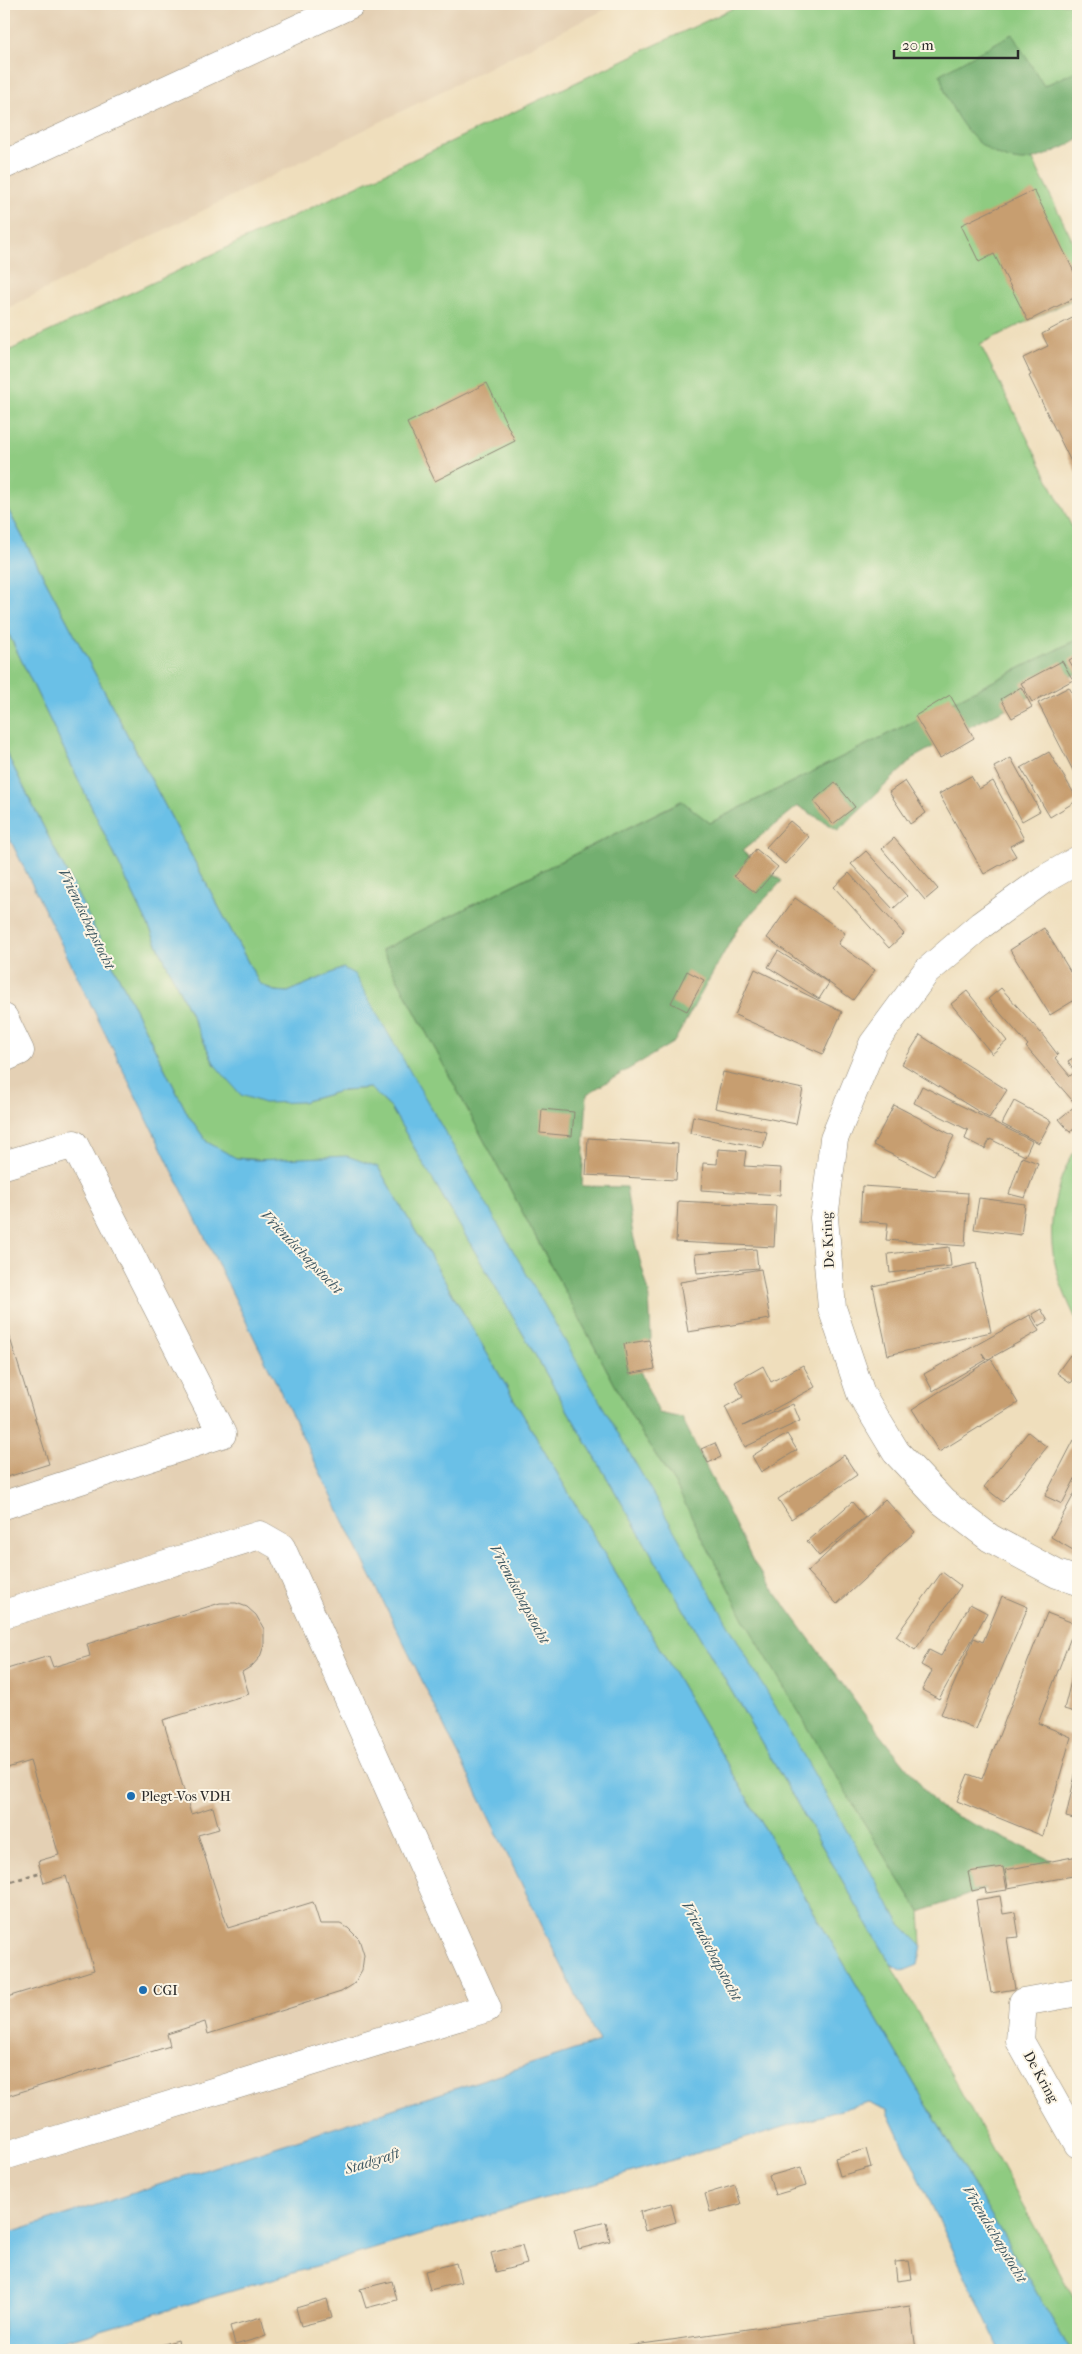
<svg xmlns="http://www.w3.org/2000/svg" width="1082" height="2354" font-family="'IM FELL French Canon',serif">
  <style>
    .built { fill: #e4d0b4 }
    .green { fill: #8fcb81; stroke: #5d7b56 }
    .forest { fill: #73af6f; stroke: #4f6d4d }
    .water { fill: #6ac0e7; stroke: #4a7689 }
    .building { fill: #c79e70 }
    .lines { fill: none; stroke-linecap: round; stroke-linejoin: round }
    .minor-casing { stroke: #8d8474; stroke-width: 29 }
    .path { stroke: #8d8474; stroke-width: 3; stroke-dasharray: 4 4; stroke-linecap: butt }
    .minor { stroke: #fff; stroke-width: 28 }
    .poi-dot { fill: #1f6fb2; stroke: #fcf5e5; stroke-width: 2 }
    .labels { text-anchor: middle; dominant-baseline: central; stroke-width: 4; stroke-linejoin: round; paint-order: stroke }
    .street-label { font-size: 14px; fill: #2b2b2b; stroke: #fcf5e5 }
    .poi-label { font-size: 14px; fill: #2b2b2b; stroke: #fcf5e5; text-anchor: start }
    .water-label { font-size: 15px; font-style: italic; fill: #3e5863; stroke: #fcf5e5 }
  </style>
  <rect width="100%" height="100%" fill="#fcf5e5"/>
  <filter id="ink" filterUnits="userSpaceOnUse"><feTurbulence type="fractalNoise" baseFrequency=".02" numOctaves="2"/><feDisplacementMap in="SourceGraphic" scale="10" xChannelSelector="R" yChannelSelector="G"/><feConvolveMatrix kernelMatrix="1 2 1 2 8 2 1 2 1" color-interpolation-filters="sRGB"/></filter>
  <filter id="wash" filterUnits="userSpaceOnUse"><feTurbulence type="fractalNoise" baseFrequency=".0096" numOctaves="4" result="noise"/><feDisplacementMap in="SourceGraphic" scale="20" xChannelSelector="R" yChannelSelector="G"/><feGaussianBlur stdDeviation="1.12" result="paint"/><feColorMatrix in="noise" values="0 0 0 0 0 0 0 0 0 0 0 0 0 0 0 0 0 1.4 0 .05"/><feComposite in="paint" operator="in"/></filter>
  <g filter="url(#wash)">
    <rect width="100%" height="100%" fill="#efdebc"/>
    <path class="built" d="M4,4H616L4,310Z
      M4,827L599,2042L4,2235Z"/>
    <path class="green" d="M742,4H1078V70L1044,86L1022,161L1032,158L1078,252V297L980,344L1078,539V639L710,823L681,801L382,950L637,1426L676,1486L876,1843L920,1912L922,1946L901,1925L343,968L288,992L274,991L259,983L4,502V353Z
      M4,624L215,1065L302,1102L344,1090L370,1088L391,1108L891,1964L1078,2306V2350H1070L378,1167L235,1158L207,1142L188,1115L4,748Z
      M1078,1144V1323C1053,1273 1043,1237 1060,1182C1064,1169 1072,1156 1078,1144Z"/>
    <path class="forest" d="M1012,34L1044,86L1078,70V140C1066,147 1033,162 1021,161C978,158 948,112 940,74Z
      M1078,639V673L965,729L915,757L838,830L798,806L742,851L782,881L739,926L674,1042L587,1094L582,1186L626,1187L633,1235L649,1293L651,1338L640,1371L659,1413L682,1418L754,1563L865,1715L939,1808L1057,1863L920,1912L876,1843L745,1621L676,1486L637,1426L382,950L682,801L710,823Z"/>
    <path class="water" d="M4,502L259,983L274,991L288,992L343,968L354,974L901,1925L922,1946L918,1965L903,1971L891,1964L391,1108L370,1088L344,1090L302,1102L264,1103L241,1095L215,1065L4,624Z
      M4,748L188,1115L207,1142L236,1158L256,1160L347,1156L378,1167L1070,2350H1000L887,2110L868,2102L34,2350H4V2235L599,2042L4,827Z"/>
    <g id="blocks">
      <path class="building" d="M1034,190L1078,280V296L1028,321L994,254L979,262L961,225Z
        M1078,315V476L1029,376L1031,375L1023,358L1048,346L1042,334Z
        M487,383L515,441L435,481L407,423Z
        M1078,655V676L1069,660Z
        M1062,661L1073,680L1032,702L1021,683Z
        M1021,687L1032,707L1012,718L1001,699Z
        M1069,687L1078,704V780L1038,703Z
        M950,695L974,738L940,758L915,716Z
        M1049,752L1078,800L1050,817L1021,768Z
        M1011,758L1040,811L1022,821L994,767Z
        M971,776L979,789L993,781L1024,839L1010,846L1016,856L984,874L939,794Z
        M905,781L926,813L910,824L889,792Z
        M835,782L855,807L833,824L813,801Z
        M790,821L809,837L785,864L766,847Z
        M894,838L938,889L925,900L882,849Z
        M756,849L778,867L756,893L734,876Z
        M866,851L907,896L893,909L851,864Z
        M849,873L904,934L889,948L834,887Z
        M795,898L845,933L838,944L875,970L853,1000L767,938Z
        M1044,928L1078,984V998L1050,1015L1010,950Z
        M778,951L829,983L819,999L768,967Z
        M755,969L842,1012L823,1054L735,1015Z
        M687,971L704,980L687,1011L671,1003Z
        M1001,988L1041,1033L1058,1055L1055,1058L1070,1076L1075,1072L1068,1061L1078,1055V1107L1026,1047L1028,1045L988,999Z
        M967,991L1007,1041L992,1054L951,1004Z
        M920,1035L1007,1090L989,1118L902,1064Z
        M723,1072L803,1089L796,1124L715,1108Z
        M922,1086L1032,1141L1025,1156L990,1139L985,1149L965,1139L968,1130L914,1103Z
        M1014,1101L1051,1121L1039,1143L1002,1124Z
        M894,1105L954,1136L934,1176L873,1145Z
        M1075,1106L1078,1110V1126L1070,1132L1059,1119Z
        M542,1109L574,1112L572,1136L540,1133Z
        M693,1116L767,1132L763,1148L690,1133Z
        M588,1138L678,1144L676,1180L586,1175Z
        M718,1149L746,1151L744,1166L781,1168L780,1195L701,1190L703,1163L717,1164Z
        M1022,1157L1038,1163L1025,1198L1009,1194Z
        M862,1186L968,1193L965,1246L886,1240L888,1223L860,1221Z
        M979,1198L1025,1204L1021,1235L974,1229Z
        M678,1201L776,1206L774,1247L676,1242Z
        M949,1247L951,1266L890,1273L888,1254Z
        M756,1249L758,1268L697,1273L695,1254Z
        M976,1263L991,1332L888,1355L873,1286Z
        M761,1269L770,1319L688,1332L680,1282Z
        M1041,1309L1048,1321L1039,1326L1032,1314Z
        M1030,1315L1039,1331L987,1360L982,1353L986,1360L933,1391L924,1374Z
        M4,1319L49,1464L4,1478Z
        M649,1340L655,1369L629,1374L624,1344Z
        M1070,1355L1078,1362V1374L1071,1383L1057,1373Z
        M991,1359L1018,1403L939,1452L912,1409Z
        M803,1365L815,1387L743,1426L793,1404L800,1421L745,1447L725,1407L743,1397L735,1382L763,1366L771,1382Z
        M1028,1432L1047,1447L1003,1502L984,1487Z
        M787,1434L797,1450L761,1472L752,1456Z
        M1074,1440L1078,1442V1473L1062,1504L1045,1496Z
        M715,1443L721,1457L708,1463L701,1449Z
        M844,1455L857,1475L791,1519L778,1499Z
        M1078,1487V1553L1051,1537Z
        M885,1499L915,1532L837,1604L807,1572Z
        M852,1502L865,1517L819,1556L807,1541Z
        M942,1572L961,1586L915,1650L896,1636Z
        M1002,1596L1028,1607L976,1729L941,1714L974,1638L983,1642Z
        M220,1603H236L247,1607L256,1615L264,1629V1645L260,1657L252,1666L242,1672L249,1694L163,1720L191,1814L213,1807L219,1829L198,1835L228,1928L313,1902L320,1924H340L348,1928L359,1939L364,1955L362,1970L354,1984L341,1992L208,2034L205,2022L167,2034L170,2046L4,2097V1998L94,1970L66,1876L44,1883L38,1861L59,1855L30,1761L4,1769V1670L49,1656L53,1667L90,1656L87,1644Z
        M970,1604L987,1613L939,1699L922,1690L932,1671L921,1665L929,1650L941,1656Z
        M1047,1613L1076,1624L1038,1723L1071,1737L1043,1836L957,1801L968,1774L982,1779Z
        M1078,1653V1713L1064,1709Z
        M1077,1766H1078V1820L1066,1817Z
        M1078,1856V1875L1008,1888L1005,1870Z
        M1003,1867L1007,1890L986,1893L985,1888L972,1891L968,1872Z
        M1000,1896L1003,1914L1015,1912L1019,1937L1007,1938L1015,1989L991,1993L976,1900Z
        M866,2149L871,2167L840,2176L835,2158Z
        M801,2167L806,2186L775,2195L769,2176Z
        M735,2185L741,2204L710,2212L705,2194Z
        M671,2203L676,2222L645,2231L640,2212Z
        M606,2222L610,2241L579,2249L574,2230Z
        M522,2245L527,2264L496,2272L491,2253Z
        M909,2261L912,2279L897,2281L895,2262Z
        M456,2263L461,2282L430,2290L425,2271Z
        M392,2281L397,2300L366,2308L360,2289Z
        M327,2299L332,2318L301,2326L296,2308Z
        M910,2306L916,2350H607V2349Z
        M261,2317L266,2336L235,2345L230,2326Z
        M178,2340L180,2350H143Z"/>
    </g>
  </g>
  <g filter="url(#ink)">
    <use href="#blocks" fill-opacity="0" stroke="#8d8474" stroke-width="1"/>
    <g class="lines">
      <g class="minor-casing">
        <path id="minor" d="M4,165L351,4
          M1078,860L1043,880L981,925L926,972L873,1044L834,1139L824,1218L832,1308L861,1394L896,1452L943,1502L990,1538L1057,1574L1078,1581
          M4,1018L20,1051L4,1058
          M4,1165L74,1144L222,1434L4,1505
          M4,1614L260,1535L281,1547L487,2008L4,2156
          M1078,1992L1023,2002L1020,2041L1078,2144"/>
      </g>
      <path class="path" d="M4,1884L41,1872"/>
      <use href="#minor" class="minor"/>
    </g>
  </g>
  <g class="poi-dot">
    <circle cx="131" cy="1796" r="5"/>
    <circle cx="143" cy="1990" r="5"/>
  </g>
  <g class="labels">
    <g class="street-label">
      <text transform="translate(828 1240) rotate(-93)">De Kring</text>
      <text transform="translate(1041 2077) rotate(61)">De Kring</text>
    </g>
    <g class="poi-label">
      <text x="141" y="1796">Plegt-Vos VDH</text>
      <text x="153" y="1990">CGI</text>
    </g>
    <g class="water-label">
      <text transform="translate(87 919) rotate(64)">Vriendschapstocht</text>
      <text transform="translate(302 1252) rotate(46)">Vriendschapstocht</text>
      <text transform="translate(520 1594) rotate(62)">Vriendschapstocht</text>
      <text transform="translate(712 1951) rotate(62)">Vriendschapstocht</text>
      <text transform="translate(372 2161) rotate(-18)">Stadgraft</text>
      <text transform="translate(995 2234) rotate(59)">Vriendschapstocht</text>
    </g>
  </g>
  <rect width="1082" height="2354" fill="none" stroke="#fcf5e5" stroke-width="20"/>
  <path d="M894 50v8h124v-8" fill="none" stroke="#2b2b2b" stroke-width="2.5"/>
  <text x="902" y="50" font-size="15" fill="#2b2b2b" stroke="#fcf5e5" stroke-width="4" paint-order="stroke">20 m</text>
</svg>
